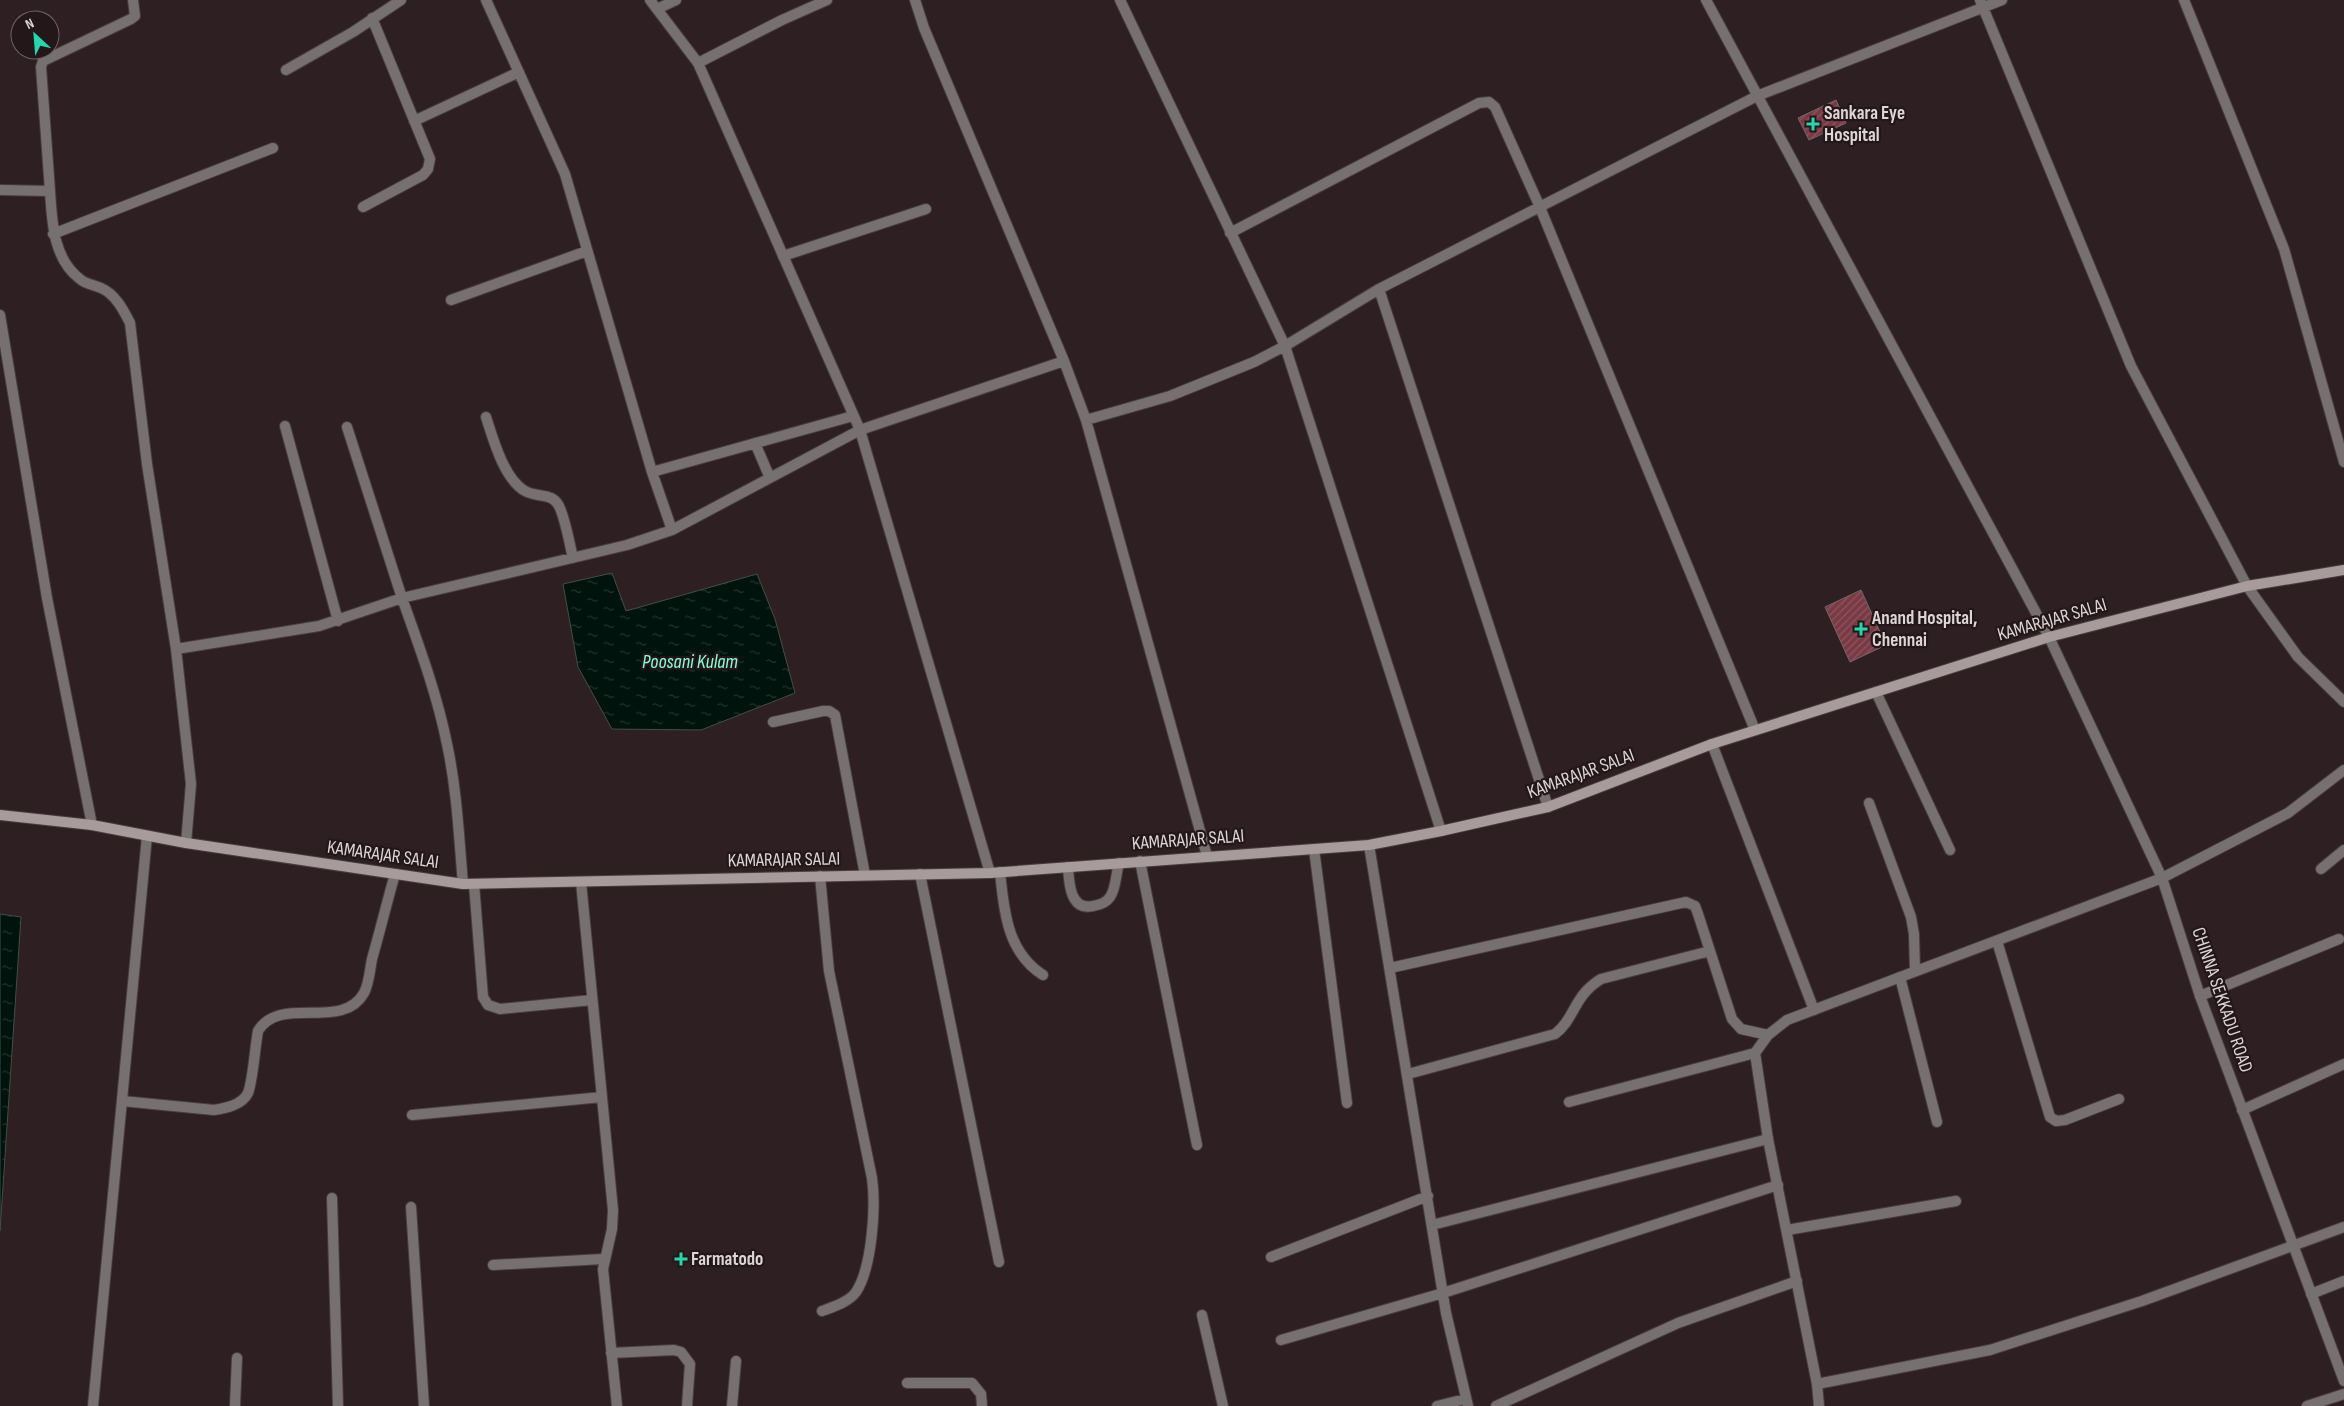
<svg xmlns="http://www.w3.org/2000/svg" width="2344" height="1406" font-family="'Sofia Sans Condensed',sans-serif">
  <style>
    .water { fill: url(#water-ripples); stroke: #434d49 }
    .building { fill: url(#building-hatch); stroke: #756567 }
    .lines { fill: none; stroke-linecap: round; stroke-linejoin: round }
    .service-casing { stroke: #4a3d3f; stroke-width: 12 }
    .minor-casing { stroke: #4a3d3f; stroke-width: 12 }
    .tertiary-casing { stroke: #4a3d3f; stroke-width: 12 }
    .secondary-casing { stroke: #4a3d3f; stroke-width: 12 }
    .service { stroke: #777071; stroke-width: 10 }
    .minor { stroke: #777071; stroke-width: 10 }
    .tertiary { stroke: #777071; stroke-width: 10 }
    .secondary { stroke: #a79b9c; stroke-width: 10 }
    .poi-dot { fill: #29d5ac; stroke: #241719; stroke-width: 2 }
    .labels { text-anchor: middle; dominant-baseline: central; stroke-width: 4.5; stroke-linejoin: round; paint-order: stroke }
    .poi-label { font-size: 19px; font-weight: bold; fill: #ded5d6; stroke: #241719; text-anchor: start }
    .street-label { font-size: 19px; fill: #ded5d6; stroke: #241719 }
    .water-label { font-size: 20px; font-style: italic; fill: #88feda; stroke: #241719 }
  </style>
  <defs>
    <pattern id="water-ripples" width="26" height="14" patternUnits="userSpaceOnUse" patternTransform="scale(1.25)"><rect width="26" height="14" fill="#00130d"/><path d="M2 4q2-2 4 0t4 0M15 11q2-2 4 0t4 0" fill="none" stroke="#253430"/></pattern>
    <pattern id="building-hatch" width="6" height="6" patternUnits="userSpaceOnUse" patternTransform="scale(1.25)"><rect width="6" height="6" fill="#793a45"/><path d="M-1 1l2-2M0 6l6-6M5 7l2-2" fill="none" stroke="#8c565f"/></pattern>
  </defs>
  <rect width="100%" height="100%" fill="#2e2022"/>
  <path class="water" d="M612,573L626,611L757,574L775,619L795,693L701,730L612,729L578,667L563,584Z
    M0,914L21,917L0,1231Z"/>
  <path class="building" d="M1836,100L1846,123L1809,140L1798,118Z
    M1861,590L1886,645L1850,662L1825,607Z"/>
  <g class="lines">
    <g class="service-casing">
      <path id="service" d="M1140,861L1197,1145
        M1068,867C1069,883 1070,911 1093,906C1100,905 1106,903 1110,897C1116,889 1116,873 1119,863
        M1000,872C1004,911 1007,952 1043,975
        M920,874L999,1262
        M820,876L829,971L872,1178C876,1207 872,1268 856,1292C849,1302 833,1307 822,1311"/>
    </g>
    <g class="minor-casing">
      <path id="minor" d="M486,0L565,174L652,472L853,416
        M915,0L924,28L1064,361L1086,420L1207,856
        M1120,0L1285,346L1441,831
        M1980,0L2131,366L2247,586L2298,657L2344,702
        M2184,0L2284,249L2344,462
        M657,9L676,0
        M698,63L782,20L827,0
        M286,70L353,32L401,0
        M414,121L519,72
        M0,190L50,191C52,221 53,259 80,279C85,284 95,285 101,288C115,294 123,309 130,323L147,464L176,649L191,784L186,843
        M50,191L41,67L43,61L131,19L135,16L133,0
        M363,207L423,175L428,169L430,159L372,18
        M1230,233L1479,103L1489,102L1495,107L1539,205L1755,730
        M53,234L273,148
        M783,256L926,209
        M1379,289L1548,807
        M451,300L587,251
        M0,315L47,598L92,825
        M486,417C493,439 504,479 525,491C537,498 552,492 559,506C566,521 569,542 573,558
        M1086,420L1170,396L1254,362L1285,346L1379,289L1757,96L2002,0
        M285,426L338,621
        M347,427L402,598L627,545L672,530L860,430L1064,361
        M755,443L770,478
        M652,472L672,530
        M176,649L319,626L402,598C419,646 437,694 447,744C457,790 459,838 463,884
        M1876,692L1950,850
        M773,722L823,711H829L835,715L865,875
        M1712,744L1814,1010
        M1869,803L1911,917L1914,934L1915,971
        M1369,845L1446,1313L1468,1406
        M1314,849L1347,1103
        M2321,869L2344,850
        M2162,878L2288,813L2344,770
        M581,882L613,1210L612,1229L603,1269L617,1406
        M474,884L483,997L488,1005L500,1009L592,1000
        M1997,941L2050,1117L2056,1121L2065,1120L2119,1099
        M1390,968L1686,902L1695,906L1698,914L1732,1019L1741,1029L1768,1035
        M1900,977L1937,1122
        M2200,996L2339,939
        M1408,1074L1555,1034C1575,1019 1573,996 1601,979L1710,951
        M122,1101L214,1110C226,1108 242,1105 248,1093C253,1080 255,1047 258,1031C280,994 342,1032 364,993C369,984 370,969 372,959C380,931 387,902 395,874
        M1569,1102L1755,1053
        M2242,1110L2344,1064
        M412,1115L602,1097
        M332,1198L338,1406
        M411,1207L424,1406
        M1432,1225L1768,1139
        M1787,1230L1956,1201
        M1271,1257L1428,1196
        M493,1265L603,1259
        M2311,1294L2344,1281
        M1202,1315L1223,1406
        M1281,1340L1443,1293L1778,1185
        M611,1353L674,1350L681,1352L690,1364L687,1406
        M907,1383H972L981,1394L982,1406
        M1817,1384L1990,1350L2142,1301L2344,1227
        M235,1406L237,1358
        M732,1406L736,1361
        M1437,1406L1465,1399
        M1496,1406L1678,1323L1797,1281
        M2307,1406L2344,1394"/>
    </g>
    <g class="tertiary-casing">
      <path id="tertiary" d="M650,0L698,63L860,430L990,873
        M1706,0L2049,637L2162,878L2200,996L2344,1381
        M93,1406L147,836
        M1819,1406L1817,1384L1768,1139L1755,1053L1768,1035L1787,1020L2162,878"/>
    </g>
    <g class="secondary-casing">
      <path id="secondary" d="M0,815L92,825L186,843L463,884L990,873L1369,845L1441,831L1548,807L1712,744L2049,637L2247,586L2344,570"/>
    </g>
    <use href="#service" class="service"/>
    <use href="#minor" class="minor"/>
    <use href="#tertiary" class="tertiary"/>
    <use href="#secondary" class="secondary"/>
  </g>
  <g class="poi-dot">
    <path d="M1810.5 116.5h5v5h5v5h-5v5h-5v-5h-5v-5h5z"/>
    <path d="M1858.5 621.5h5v5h5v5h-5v5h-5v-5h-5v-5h5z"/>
    <path d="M678.5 1251.5h5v5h5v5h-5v5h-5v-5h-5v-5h5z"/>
  </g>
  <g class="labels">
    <g class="poi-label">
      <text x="1824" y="113">Sankara Eye<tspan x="1824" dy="22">Hospital</tspan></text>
      <text x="1872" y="618">Anand Hospital,<tspan x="1872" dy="22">Chennai</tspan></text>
      <text x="691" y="1259">Farmatodo</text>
    </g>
    <g class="street-label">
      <text transform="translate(2052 620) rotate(-16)">KAMARAJAR SALAI</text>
      <text transform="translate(1581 774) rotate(-20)">KAMARAJAR SALAI</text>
      <text transform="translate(1188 840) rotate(-4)">KAMARAJAR SALAI</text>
      <text transform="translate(383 855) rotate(8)">KAMARAJAR SALAI</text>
      <text transform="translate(784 860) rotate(-1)">KAMARAJAR SALAI</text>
      <text transform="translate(2222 1000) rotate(71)">CHINNA SEKKADU ROAD</text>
    </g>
    <g class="water-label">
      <text x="690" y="662">Poosani Kulam</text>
    </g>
  </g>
  <g transform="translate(35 35) rotate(334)"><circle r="24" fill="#241719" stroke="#6e6365"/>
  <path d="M0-4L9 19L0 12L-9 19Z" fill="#29d5ac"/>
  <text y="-8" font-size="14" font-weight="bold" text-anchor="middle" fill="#ded5d6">N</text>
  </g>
</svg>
